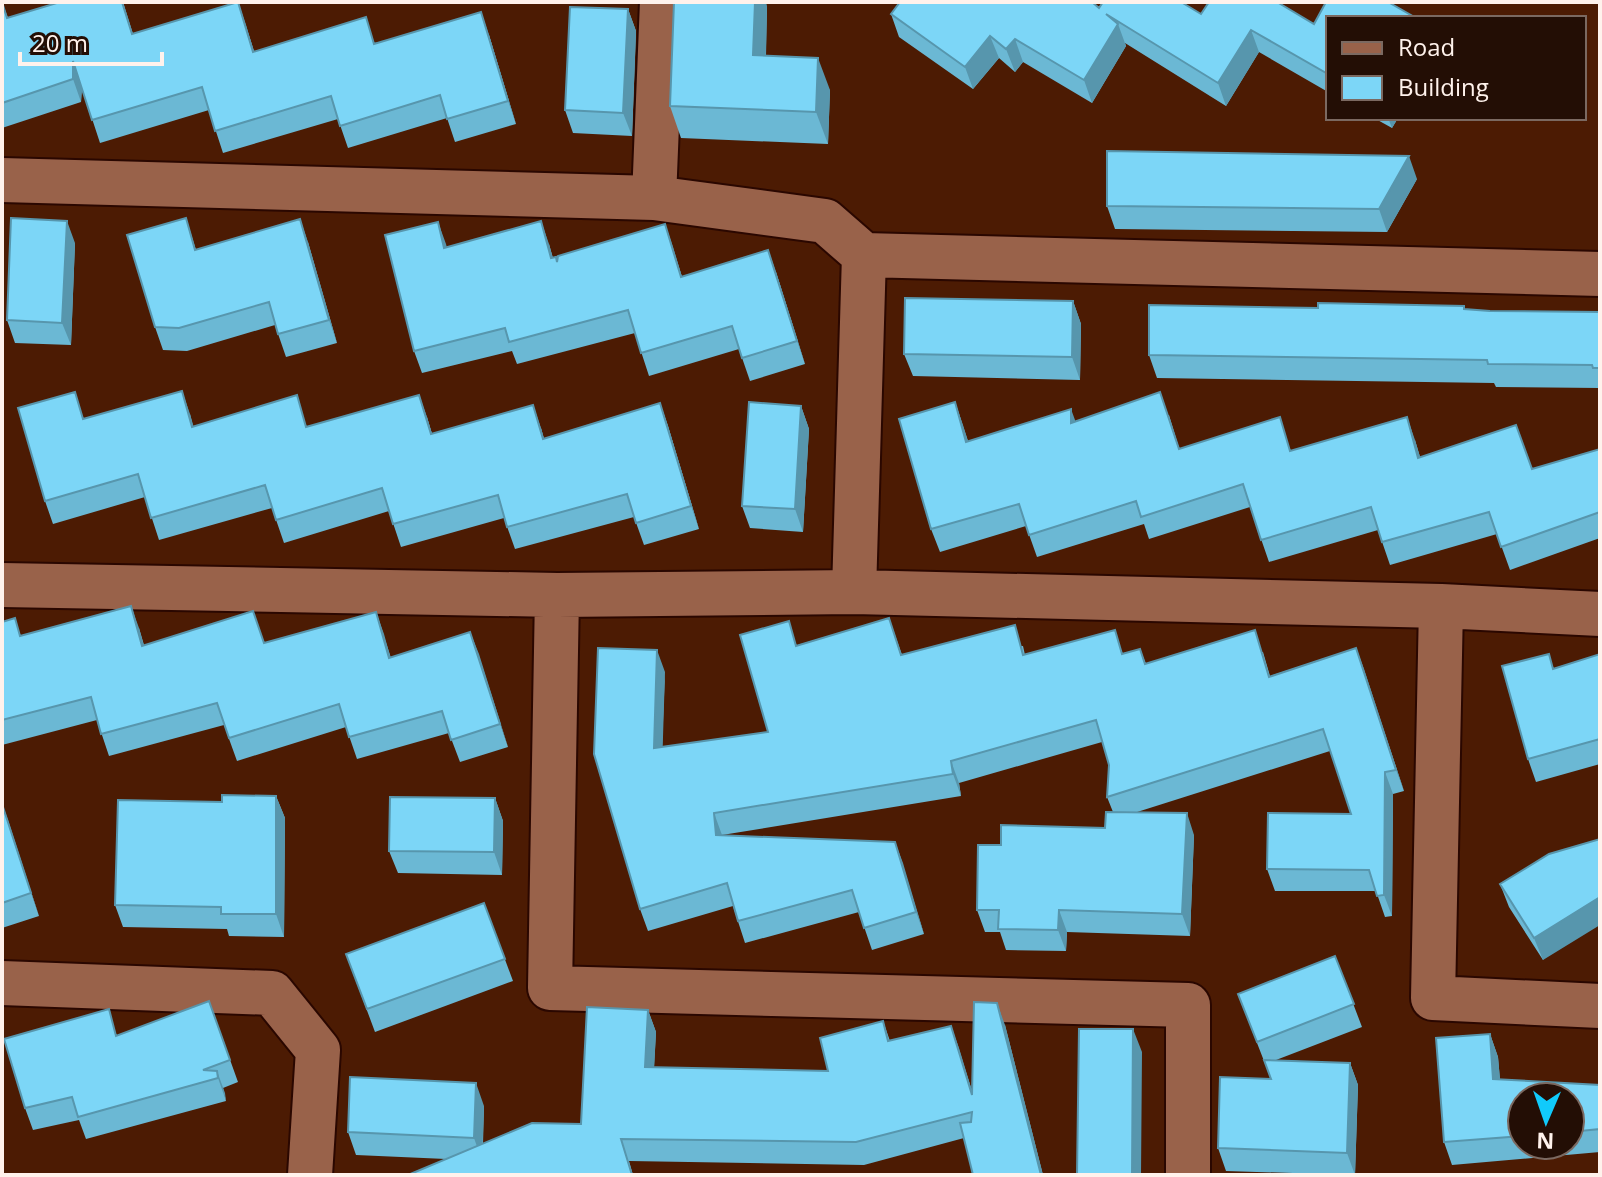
<svg xmlns="http://www.w3.org/2000/svg" width="1602" height="1177" font-family="'Open Sans',sans-serif">
  <style>
    .lines { fill: none; stroke-linecap: round; stroke-linejoin: round }
    .street-casing { stroke: #2a0700; stroke-width: 48 }
    .street { stroke: #99624a; stroke-width: 44 }
    .wall { fill: #6bb8d4; fill-rule: evenodd }
    .shaded-wall { fill: #5796ad }
    .building { fill: #7cd6f7; stroke: #5796ad; stroke-width: 2 }
  </style>
  <rect width="100%" height="100%" fill="#4c1b03"/>
  <g class="lines">
    <g class="street-casing">
      <path id="street" d="M2,180L654,198L825,221L864,255L1600,274
        M654,198L662,2
        M2,585L557,595L854,592L1441,606L1600,614
        M854,592L864,255
        M557,595L550,988L1188,1005V1175
        M1441,606L1433,998L1600,1006
        M2,983L272,993L318,1050L310,1175"/>
    </g>
    <use href="#street" class="street"/>
  </g>
  <path class="wall" d="M2,2L8,18L60,2H123L133,34L238,2L254,51L489,35L516,124L455,142L447,118L348,148L338,119L223,153L209,110L100,143L82,88L81,102L2,128Z
    M767,6L766,56L830,90L828,144L681,138L670,106Z
    M1099,8L1201,14L1314,24L1328,18V92L1259,52L1226,106L1125,43L1126,46L1092,103L1023,62L1015,72L999,58L973,89L899,37L891,14Z
    M628,9L636,31L632,136L573,133L565,110Z
    M1374,118H1398L1392,128Z
    M1417,179L1387,232L1115,229L1107,206Z
    M186,218L196,250L308,242L337,343L286,357L275,325L187,351L163,350L155,327Z
    M665,224L682,277L776,272L805,364L750,381L739,349L649,376L635,333L517,364L512,351L422,373L414,351L447,247L549,244L553,258L557,262Z
    M75,243L71,345L15,343L7,320Z
    M1073,301L1081,324L1080,380L913,376L904,354Z
    M1464,306L1465,309L1490,311L1600,312V388L1496,387L1494,383L1157,378L1149,355L1318,308Z
    M955,402L968,441L1075,421L1169,415L1179,448L1292,450L1415,440L1420,457L1532,469L1600,449V538L1510,570L1497,534L1390,565L1378,530L1269,562L1250,507L1149,539L1144,524L1037,557L1026,526L940,552L931,529Z
    M660,403L668,426L699,529L644,545L634,517L515,549L504,518L401,547L389,511L284,543L272,508L159,540L145,497L53,524L45,501L85,419L190,414L193,426H307L427,417L432,434L541,428L544,439Z
    M801,406L809,429L803,532L750,528L742,506Z
    M376,612L391,658L470,632L508,747L460,762L449,733L357,759L346,727L237,761L224,725L109,756L97,720L2,745V622L21,636L139,628L144,645L264,643Z
    M889,618L902,655L1023,646L1025,655L1124,653L1140,649L1146,664L1263,652L1270,676L1356,648L1404,791L1393,794L1392,916L1385,917L1376,891H1275L1267,869L1351,814L1330,751L1134,813L1194,835L1190,936L1067,932L1066,951L1006,950L1000,932H985L977,910L1001,845L1105,828L1113,812L1107,797L1109,765L1102,742L959,783L961,796L722,835L895,842L924,934L872,950L859,912L745,943L733,906L648,931L640,909L665,672L662,747L768,732L798,645Z
    M1600,654V764L1536,782L1528,759L1555,668Z
    M276,796L285,818L284,937L229,936L227,929L123,927L115,905L222,802Z
    M495,798L503,821L502,875L398,873L389,851Z
    M2,804L39,916L2,928Z
    M1600,839L1543,960L1509,907L1500,884Z
    M484,903L513,981L375,1032L346,954Z
    M1335,956L1362,1027L1276,1060L1350,1063L1358,1085L1355,1175L1226,1171L1218,1148L1271,1079L1238,994Z
    M209,1001L238,1082L223,1088L226,1101L86,1139L79,1120L33,1130L25,1108L118,1035Z
    M648,1010L656,1032L654,1067L828,1071L883,1021L890,1041L951,1026L972,1091L1005,1025L1043,1175H973L964,1138L864,1165L629,1161L633,1175H408L446,1159L356,1155L348,1132L484,1106L483,1144L581,1124Z
    M1490,1034L1498,1057L1500,1080L1600,1085V1152L1452,1165L1444,1142ZM1522,1097H1570V1145H1522Z"/>
  <path class="shaded-wall" d="M238,2L246,25L261,74L253,52Z
    M755,2H766L767,6L765,87L753,55Z
    M628,9L636,31L632,136L623,113Z
    M481,12L489,35L516,124L508,101Z
    M1118,24L1126,46L1092,103L1084,80Z
    M1251,30L1259,52L1226,106L1218,83Z
    M990,36L999,58L973,89L965,67Z
    M1015,39L1023,62L1015,72L1006,49Z
    M818,58L830,90L828,144L816,112Z
    M73,61L82,84L81,102L73,79Z
    M1388,118H1398L1392,128Z
    M1409,156L1417,179L1387,232L1379,209Z
    M300,219L308,242L337,343L329,320Z
    M67,221L75,243L71,345L62,323Z
    M541,221L549,244L559,281L551,258Z
    M438,222L446,244L453,271L444,248Z
    M665,224L673,247L689,300L681,277Z
    M768,250L776,272L805,364L797,341Z
    M1073,301L1081,324L1080,380L1072,357Z
    M182,391L190,414L200,449L192,427Z
    M419,395L427,417L439,457L431,434Z
    M955,402L963,425L975,464L966,442Z
    M660,403L668,426L699,529L691,506Z
    M533,405L541,428L551,462L543,439Z
    M801,406L809,429L803,532L795,509Z
    M1071,409L1079,431L1071,423Z
    M1407,417L1415,440L1427,480L1418,458Z
    M131,606L139,628L150,668L142,646Z
    M376,612L384,634L397,681L389,658Z
    M470,632L479,654L508,747L500,724Z
    M1356,648L1364,669L1404,791L1396,770Z
    M657,650L665,672L662,770L654,748Z
    M951,761L959,783L961,796L953,774Z
    M1385,772L1393,794L1392,916L1384,895Z
    M276,796L285,818L284,937L276,914Z
    M495,798L503,821L502,875L494,852Z
    M2,804L8,820L39,916L31,893Z
    M714,813L722,835H716Z
    M1187,813L1194,835L1190,936L1182,914Z
    M895,842L903,863L924,934L916,912Z
    M1600,897V925L1543,960L1534,938Z
    M1059,910L1067,932L1066,951L1058,930Z
    M997,1003L1005,1025L1043,1175H1041Z
    M648,1010L656,1032L653,1089L645,1067Z
    M951,1026L959,1048L980,1117L972,1095Z
    M1133,1029L1142,1052L1141,1175H1132Z
    M1490,1034L1498,1057L1502,1102L1493,1079Z
    M1350,1063L1358,1085L1355,1175L1347,1153Z
    M217,1071L225,1093L226,1101L218,1078Z
    M476,1083L484,1106L482,1161L474,1138Z"/>
  <path class="building" d="M2,2L7,18L60,2H122L132,34L238,2L253,52L366,17L374,44L481,12L508,101L447,119L440,95L340,126L331,96L215,131L202,87L92,120L73,61V79L2,103Z
    M674,2H755L753,55L818,58L816,112L670,106Z
    M900,2H1092L1099,8L1103,2H1181L1201,14L1209,2H1277L1314,24L1326,2H1388L1416,18H1328V74L1251,30L1218,83L1106,14L1118,24L1084,80L1015,39L1006,49L990,36L965,67L891,14Z
    M570,7L628,9L623,113L565,110Z
    M1107,151L1409,156L1379,209L1107,206Z
    M11,218L67,221L62,323L7,320Z
    M186,218L195,250L300,219L329,320L278,334L269,302L179,328L155,327L127,235Z
    M541,221L551,258L556,257L557,262L558,256L665,224L681,277L768,250L797,341L742,358L732,326L641,353L628,310L509,342L505,328L414,351L385,235L438,222L444,248Z
    M905,298L1073,301L1072,357L904,354Z
    M1318,303L1464,306V309L1490,311L1600,312V368H1593L1592,365L1488,364L1487,360L1149,355V305L1318,308Z
    M182,391L192,427L297,395L306,427L419,395L431,434L533,405L543,439L660,403L691,506L636,523L627,494L507,527L498,495L393,524L382,488L276,520L265,485L151,518L138,474L45,501L18,408L75,392L83,419Z
    M1160,392L1179,449L1280,417L1290,451L1407,417L1418,458L1516,425L1532,469L1600,449V512L1501,547L1489,512L1382,542L1371,507L1261,540L1243,484L1141,517L1136,501L1029,535L1019,504L931,529L899,419L955,402L966,442L1071,409V423Z
    M749,402L801,406L795,509L742,506Z
    M131,606L142,646L253,611L264,643L376,612L389,658L470,632L500,724L451,740L442,711L349,737L339,704L229,738L217,703L101,734L91,697L2,720V622L15,618L20,636Z
    M889,618L901,655L1015,625L1023,655L1115,630L1122,654L1140,649L1145,664L1255,630L1269,677L1356,648L1396,770L1385,772L1384,895L1377,896L1369,870L1267,869L1268,813L1351,814L1323,729L1107,797L1109,765L1096,720L951,761L953,774L714,813L716,835L895,842L916,912L864,928L852,890L738,921L727,883L640,909L594,754L598,648L657,650L654,748L768,732L740,635L789,621L796,646Z
    M1549,654L1553,669L1600,654V739L1528,759L1502,666Z
    M222,795L276,796V914H221V907L115,905L118,800L222,802Z
    M390,797L495,798L494,852L389,851Z
    M2,804L31,893L2,903Z
    M1106,812L1187,813L1182,914L1059,910L1058,930L998,929L999,910H977L978,845H1001V825L1105,828Z
    M1600,839V897L1534,938L1500,884L1549,854Z
    M484,903L505,959L367,1009L346,954Z
    M1335,956L1354,1004L1257,1042L1238,994Z
    M209,1001L230,1060L203,1070L217,1071L218,1078L78,1117L72,1097L25,1108L4,1039L109,1009L116,1036Z
    M974,1002L997,1003L1041,1175H973L960,1123L971,1122L972,1112L856,1142L621,1139L632,1175H408L532,1123L581,1124L587,1007L648,1010L645,1067L828,1071L820,1038L883,1021L888,1041L951,1026L972,1095Z
    M1079,1029H1133L1132,1175H1077Z
    M1490,1034L1493,1079L1600,1085V1129L1570,1132V1097H1522V1136L1444,1142L1436,1038Z
    M1264,1060L1350,1063L1347,1153L1218,1148L1220,1077L1271,1079Z
    M350,1077L476,1083L474,1138L348,1132Z"/>
  <rect width="1602" height="1177" fill="none" stroke="#fff2ec" stroke-width="8"/>
  <rect x="1326" y="16" width="260" height="104" fill="#230e05" stroke="#7b6961" stroke-width="2"/>
  <rect x="1342" y="42" width="40" height="12" fill="#99624a" stroke="#7b6961" stroke-width="2"/>
  <text x="1398" y="56" font-size="24" fill="#fff2ec">Road</text>
  <rect x="1342" y="76" width="40" height="24" fill="#7cd6f7" stroke="#7b6961" stroke-width="2"/>
  <text x="1398" y="96" font-size="24" fill="#fff2ec">Building</text>
  <g transform="translate(1546 1121) rotate(182)"><circle r="38" fill="#230e05" stroke="#7b6961" stroke-width="2"/>
  <path d="M0-6L14 30L0 20L-14 30Z" fill="#11cafb"/>
  <text y="-12" font-size="22" font-weight="bold" text-anchor="middle" fill="#fff2ec">N</text>
  </g>
  <path d="M20 52v12h142v-12" fill="none" stroke="#fff2ec" stroke-width="4"/>
  <text x="32" y="52" font-size="24" fill="#fff2ec" stroke="#230e05" stroke-width="6" paint-order="stroke">20 m</text>
</svg>
